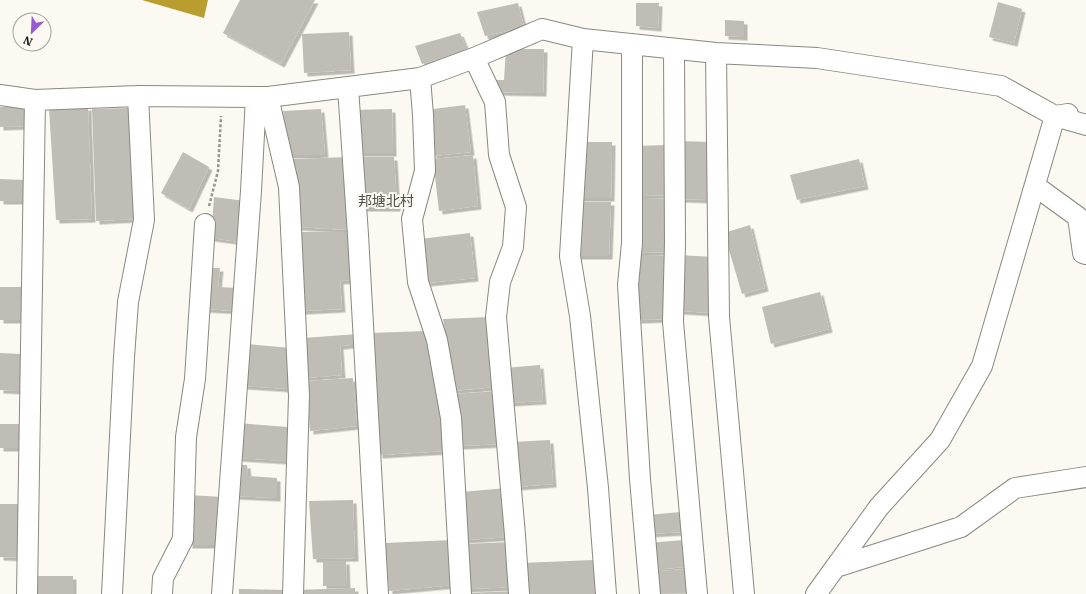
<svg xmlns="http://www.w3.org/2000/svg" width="1086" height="594" font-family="'IBM Plex Serif','Noto Sans SC',serif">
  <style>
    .water { fill: #b99e2f }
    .building { fill: #bfbdb6; filter: url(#shadow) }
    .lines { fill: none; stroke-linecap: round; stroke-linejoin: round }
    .street-casing { stroke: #8a8881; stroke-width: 22 }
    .path { stroke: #979691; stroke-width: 2.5; stroke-dasharray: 3 2; stroke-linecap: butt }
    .street { stroke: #fff; stroke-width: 20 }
    .labels { text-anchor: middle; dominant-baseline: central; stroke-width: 4; stroke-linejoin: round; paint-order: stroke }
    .quarter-label { font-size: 14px; fill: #4f4e48; stroke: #fbf9f2 }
  </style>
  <defs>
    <filter id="shadow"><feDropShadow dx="3.5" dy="3.5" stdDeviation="0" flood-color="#0004"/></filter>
  </defs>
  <rect width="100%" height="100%" fill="#fbf9f2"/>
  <path class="water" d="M142,0H208L204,18Z"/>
  <path class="building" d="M240,0H315L281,64L223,33Z
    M998,2L1022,9L1014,43L989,37Z
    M518,3L524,27L485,36L477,12Z
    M636,3H659L658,28L636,26Z
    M725,20L744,21V37L725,36Z
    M349,32L351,70L304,73L302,34Z
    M460,33L467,50L422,64L415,46Z
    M506,49H544L543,93L493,92L492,80H504Z
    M465,105L471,152L433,156L426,110Z
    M24,106L25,126L0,127V107Z
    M88,107L92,219L56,220L49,109Z
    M128,108L135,219L96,221L92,109Z
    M321,109L325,155H288L283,111Z
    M392,109L393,153H356L354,110Z
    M678,141L712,142L711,200L681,199Z
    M580,142H612L611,198H577Z
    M669,145V195L638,196L635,146Z
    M183,152L209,167L189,209L161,193Z
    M473,155L478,206L439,211L433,159Z
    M349,157L350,230L296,227L293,159Z
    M356,157H394L397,208H358Z
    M859,159L865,186L797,200L790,175Z
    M0,179L25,180V201H0Z
    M214,197L245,201L241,242L211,238Z
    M635,199H668V252L636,253Z
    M577,202H611L609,256H577Z
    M750,225L765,288L742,294L724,233Z
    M297,232H350L354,280L340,281L342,309L302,311Z
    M470,233L475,278L427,283L420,239Z
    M679,255L714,257L713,313L679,311Z
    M635,256H667V319L638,320Z
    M207,268H220L218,287L238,288L237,311L204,309Z
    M0,287H22V320H0Z
    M820,292L829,329L771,344L762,307Z
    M489,317L495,387L452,391L443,319Z
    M426,331L444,417L445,451L379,455L370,333Z
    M358,334L360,344L340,346L342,375L305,378L303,338Z
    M247,344L291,348L289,389L244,386Z
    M0,353L20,354L21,391L0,390Z
    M540,365L543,401L508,403L505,368Z
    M353,378L357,426L310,431L306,381Z
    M498,391L502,444L459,446L453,394Z
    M238,423L288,427L286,461L237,458Z
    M0,424H22L23,448H0Z
    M550,440L553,484L516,487L513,442Z
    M234,465H247L248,476L277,478V498L234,496Z
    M507,488L510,537L465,540L461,492Z
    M189,495L222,497L221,545H189Z
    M353,500L355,558L313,559L309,501Z
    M0,504H24V558L0,557Z
    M681,512L682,532L649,534L647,515Z
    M452,540L454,585L389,591L385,543Z
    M684,540L687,567L649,570L647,543Z
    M510,542L513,587L467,589L465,544Z
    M593,560L596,594H525L522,563Z
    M323,561H346L347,586H323Z
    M686,569L689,593L652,594L649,572Z
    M31,576H73V594H31Z
    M355,588V594H297V590Z
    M239,589L288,590V594H239Z
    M513,591V594H468V593Z"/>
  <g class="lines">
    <g class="street-casing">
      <path id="street" d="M583,39L570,256L580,316L598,488L606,594
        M632,44V243L628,285L640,479L650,594
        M674,49L675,243L673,322L697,594
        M716,53L817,58L1001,86L1055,116L1068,114
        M474,58L495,102L499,155L516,207L513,247L500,282L496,317L515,535L519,594
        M420,78L423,115L425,171L412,219L418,282L437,340L451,418L461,594
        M348,87L358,235L378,594
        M0,95L35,100L138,96L268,97L420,78L474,58L542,29L583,39L716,53L719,317L744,594
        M268,97L289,187L299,396L293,594
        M1038,188L1078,217L1083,253L1086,254
        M836,567L961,527L1015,488L1086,477
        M27,594L35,100
        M112,594L124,357L128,302L144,220L138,96
        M162,594L163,578L183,539L186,437L195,379L205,224
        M222,594L251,191L256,97
        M816,594L879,507L940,440L982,366L1055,116L1086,125"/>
    </g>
    <path class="path" d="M209,206L218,171L221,116"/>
    <use href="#street" class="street"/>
  </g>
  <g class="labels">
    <g class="quarter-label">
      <text x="386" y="201">邦塘北村</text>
    </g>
  </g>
  <g transform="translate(32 32) rotate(204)"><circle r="19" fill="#fbf9f2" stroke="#9f9e99"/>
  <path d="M0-3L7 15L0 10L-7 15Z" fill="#965ad1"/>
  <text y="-6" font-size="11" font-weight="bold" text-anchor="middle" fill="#161513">N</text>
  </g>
</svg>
